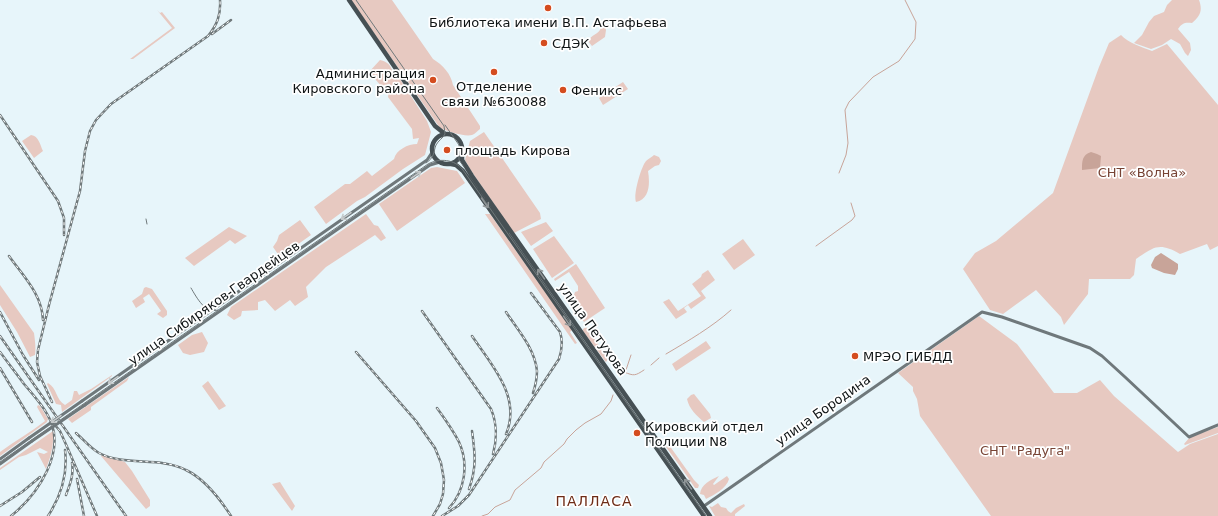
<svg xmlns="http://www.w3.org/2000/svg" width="1218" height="516" font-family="'DejaVu Sans',sans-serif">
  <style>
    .green { fill: #e7c9c1 }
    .water { fill: #c8a499 }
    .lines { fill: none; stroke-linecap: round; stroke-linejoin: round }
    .stream { stroke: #c8a499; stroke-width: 1 }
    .secondary { stroke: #6f787b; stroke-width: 3 }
    .trunk { stroke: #465054; stroke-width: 4.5 }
    .tram { stroke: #70797b; stroke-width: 1 }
    .rail-casing { stroke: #70797b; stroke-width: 2.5 }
    .rail { stroke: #fff; stroke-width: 1; stroke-dasharray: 3; stroke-linecap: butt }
    .secondary-bridge { stroke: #6f787b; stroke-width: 3 }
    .oneway { stroke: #c5c9ca }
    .oneway2 { stroke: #909698 }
    .poi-dot { fill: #d44c1f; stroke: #fff; stroke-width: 1.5 }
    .labels { text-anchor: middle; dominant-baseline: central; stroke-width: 3.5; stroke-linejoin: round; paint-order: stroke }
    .poi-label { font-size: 13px; fill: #0f1415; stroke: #fff; text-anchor: start }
    .park-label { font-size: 13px; fill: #774334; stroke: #fff }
    .street-label { font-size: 13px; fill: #0f1415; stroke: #fff }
    .neighbourhood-label { font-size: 14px; letter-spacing: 1px; fill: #6e2c17; stroke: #fff }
  </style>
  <rect width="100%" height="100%" fill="#e7f5fa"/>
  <path class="green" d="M351,0H392L433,59C443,65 451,74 453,85L480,126V129C477,131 475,134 472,135C464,137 447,131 440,128Z
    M1172,0H1199C1203,11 1200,16 1192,23C1185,22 1182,23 1178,29L1190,43L1191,50L1188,56L1185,53L1180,44L1171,39L1162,45L1151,49L1134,43L1142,35L1149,22L1154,16L1164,12L1167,5Z
    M157,10L160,13L162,12L175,28L133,59H130L172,28Z
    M605,27L606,30L605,37L592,46L588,41C591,35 599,34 601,28Z
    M1121,35C1128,43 1142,47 1152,51L1167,44L1218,105V246L1210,250L1207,244L1180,254C1159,242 1154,247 1136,259L1134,275L1130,279H1089L1088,294L1064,325L1061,317L1036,290L1003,314L990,310L963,269L975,253L996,241L1053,193L1099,67L1109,43Z
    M380,60C388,62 391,65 393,73L398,76L427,121L431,132L425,155L403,169L365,197L357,201L326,224L314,207L345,184H350L367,171L372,176L394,159C396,150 408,144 417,144L419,138L413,139L412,129L388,97L390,84L382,87L369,72Z
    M623,82L628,89L603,105L599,98Z
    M484,132L540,213L541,219L514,233L470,169L465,160L470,141Z
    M31,135C39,136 40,145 43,151L34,158L22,141Z
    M654,155L659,157L661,161L659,165L655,166L648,171C650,183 650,199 636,202C633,195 641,167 646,161C648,159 652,157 654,155Z
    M437,167L457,171L465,183L397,231L379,204L431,168Z
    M366,214L374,225L378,226L386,238L381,241L375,235L326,267L306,287L308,297L295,306L290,300L275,311L265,300L258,302V310L242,311L241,316L234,320L227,315L231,307Z
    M485,214H490L572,330L570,332L577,343L575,344Z
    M300,220L311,235L280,257L273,247L277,241L279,235Z
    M546,222L553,231L531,246L521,232Z
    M229,227L247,236L235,244L230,240L194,266L185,258Z
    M554,236L574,263L552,278L533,249Z
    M743,239L755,255L734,270L722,254Z
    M576,264L605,308L584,322L571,305L575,292L578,291V286L569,272L555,281L554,279Z
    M708,270L715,280L701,291L706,298L691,309L688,305L684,308L687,312L676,319L663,302L669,299L678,311L701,296L692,284L701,277L702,274Z
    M0,285L34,333C35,341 36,347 35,355L30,357L17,332L0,305Z
    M146,287L152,289L167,311V315L163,318L157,314L161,311L149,294L143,298L145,302L136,308L132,301L142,294L144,288Z
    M979,316L1017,344L1054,393H1077L1100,380L1114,396L1178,452L1190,444L1218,434V516H991L920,416L917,399L913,391V387L898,373Z
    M586,327L607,357L608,359L606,362L605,361L583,331V329Z
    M202,332L208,343L204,352L190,355L183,353L178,345L192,335Z
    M706,341L711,348L676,371L672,364Z
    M112,375V376L62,412L61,405L56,404L47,384L48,383C57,388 56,400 65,405L72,400L74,391H77L79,395L91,389Z
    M129,377L127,381L91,407V410L72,423L68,419Z
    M208,381L226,406L219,410L202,386Z
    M694,394L710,414L711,418L704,422C697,416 689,409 687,399L691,395Z
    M38,405L40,406L48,419L47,422L0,456V452C15,441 31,432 45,421L37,407Z
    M1218,427V433L1185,445L1184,444L1190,437Z
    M53,431C54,445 51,456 46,469L37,452L44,454L48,452L40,448L26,455L19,457L0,470V468Z
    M669,445L694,480L699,485L698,488H695C686,474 676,461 666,447Z
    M102,455L125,462L132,471L150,500V506L146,509L101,456Z
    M719,476L713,484L714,485L727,476L729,479C727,488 714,495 706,499L704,495L700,494C701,484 711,480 719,476Z
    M280,482L295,506L292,511L272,484Z
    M718,503L721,507L726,508L728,511L731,513L736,508L744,504L745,506L735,514V516H715L709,506L712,507Z"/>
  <path class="water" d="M1091,152L1097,154L1101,156L1100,168L1082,170C1082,161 1082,155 1091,152Z
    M1161,253L1178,264V269L1175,275L1164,273L1152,268L1151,265L1155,257Z"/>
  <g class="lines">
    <path class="stream" d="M839,173L846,155L848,143L845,110L849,102L873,77L899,61L915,39L916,22L905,0
      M816,246L852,220L855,216L851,203
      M666,354C688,341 712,327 731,310
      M631,355L626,370L624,372C634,376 635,376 644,370
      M651,365L659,358
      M482,516L488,514L495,507L510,500L515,490L541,468L544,462L564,444L567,439L576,430L585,423L601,414L611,401L613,395"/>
    <path class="secondary" d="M82,401L427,160L433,151
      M85,405L430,165L440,162
      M0,459L29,438
      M0,464L32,441
      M704,506L982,312L1002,317L1090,348L1102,356L1125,377L1189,437L1218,425"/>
    <path class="trunk" d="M349,0L435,126L445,134
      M432 149a15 15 0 1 1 30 0a15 15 0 1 1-30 0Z
      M462,154V160L472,176L710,516
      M451,164L456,165L463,171L704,516"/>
    <path class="tram" d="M356,0L444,126L445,134C443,138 438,141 436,145C433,153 435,157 426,163
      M445,125L459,145V160L464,167
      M146,219L147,224
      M191,288C197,298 205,314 218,310
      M0,462L428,164C439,158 455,159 463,170L706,516"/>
    <g class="rail-casing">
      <path id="rail" d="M212,34L231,20
        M0,115L58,201L64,218V235
        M9,256C23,276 42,294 43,320
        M422,311L491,409C497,423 497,440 493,454
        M0,312L23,355L39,380
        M506,312C518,330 535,349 537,371C537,378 535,387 533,393
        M0,336L126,516
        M472,336C491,364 522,397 506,434
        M0,352C8,363 16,373 24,384C49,413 65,432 47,471C39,488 26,504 11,516
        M356,352L416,421L435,448L441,463L444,480L443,494L440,504L433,516
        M0,368L32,422
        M52,402L40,376L37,362L38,350L49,305L80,191L85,151L90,131L96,120L111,104L208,36C217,25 221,15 220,0
        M437,408C445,419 453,430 459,442C469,464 465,491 449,508
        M54,424L60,431L68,449L97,516
        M76,433C83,439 90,448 99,453C126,467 159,456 186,470C205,479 220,499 231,516
        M77,479L84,516
        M469,489C477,467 475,453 472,431
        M66,495C70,484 74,475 72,463
        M0,506L22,492L40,477
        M48,516C61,496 68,474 65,450
        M442,516L458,506L469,495L559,359C562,350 563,341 560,332L531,293"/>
    </g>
    <use href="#rail" class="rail"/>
    <path class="secondary-bridge" d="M29,438L82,401
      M32,441L85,405"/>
  </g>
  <defs><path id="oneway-shaft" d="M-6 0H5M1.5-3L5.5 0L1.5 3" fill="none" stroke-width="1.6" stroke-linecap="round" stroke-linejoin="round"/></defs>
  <g class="oneway">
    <use href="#oneway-shaft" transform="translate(416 175) rotate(-35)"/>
    <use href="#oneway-shaft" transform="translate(346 216) rotate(145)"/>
    <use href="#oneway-shaft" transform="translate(113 380) rotate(145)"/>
    <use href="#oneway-shaft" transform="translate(56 419) rotate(145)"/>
  </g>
  <g class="oneway2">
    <use href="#oneway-shaft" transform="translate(485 203) rotate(55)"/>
    <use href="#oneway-shaft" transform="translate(541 274) rotate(-125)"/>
    <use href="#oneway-shaft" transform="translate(567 321) rotate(55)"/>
    <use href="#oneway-shaft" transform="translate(688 484) rotate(-125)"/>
  </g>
  <g class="poi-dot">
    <circle cx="548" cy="8" r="4"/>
    <circle cx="544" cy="43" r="4"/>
    <circle cx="494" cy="72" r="4"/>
    <circle cx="433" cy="80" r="4"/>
    <circle cx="563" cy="90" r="4"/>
    <circle cx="447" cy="150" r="4"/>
    <circle cx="855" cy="356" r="4"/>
    <circle cx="637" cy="433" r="4"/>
  </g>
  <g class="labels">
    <g class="poi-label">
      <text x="548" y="22" text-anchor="middle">Библиотека имени В.П. Астафьева</text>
      <text x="552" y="43">СДЭК</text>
      <text x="425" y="73" text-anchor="end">Администрация<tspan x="425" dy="15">Кировского района</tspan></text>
      <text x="494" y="86" text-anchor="middle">Отделение<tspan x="494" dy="15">связи №630088</tspan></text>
      <text x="571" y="90">Феникс</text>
      <text x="455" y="150">площадь Кирова</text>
      <text x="863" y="356">МРЭО ГИБДД</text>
      <text x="645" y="426">Кировский отдел<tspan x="645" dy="15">Полиции N8</tspan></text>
    </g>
    <g class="park-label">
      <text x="1142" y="172">СНТ «Волна»</text>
      <text x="1025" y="450">СНТ "Радуга"</text>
    </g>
    <g class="street-label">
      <text transform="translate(214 303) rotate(-35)">улица Сибиряков-Гвардейцев</text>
      <text transform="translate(593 329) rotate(55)">улица Петухова</text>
      <text transform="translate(823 410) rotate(-35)">улица Бородина</text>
    </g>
    <g class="neighbourhood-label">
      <text x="594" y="501">ПАЛЛАСА</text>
    </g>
  </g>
</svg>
